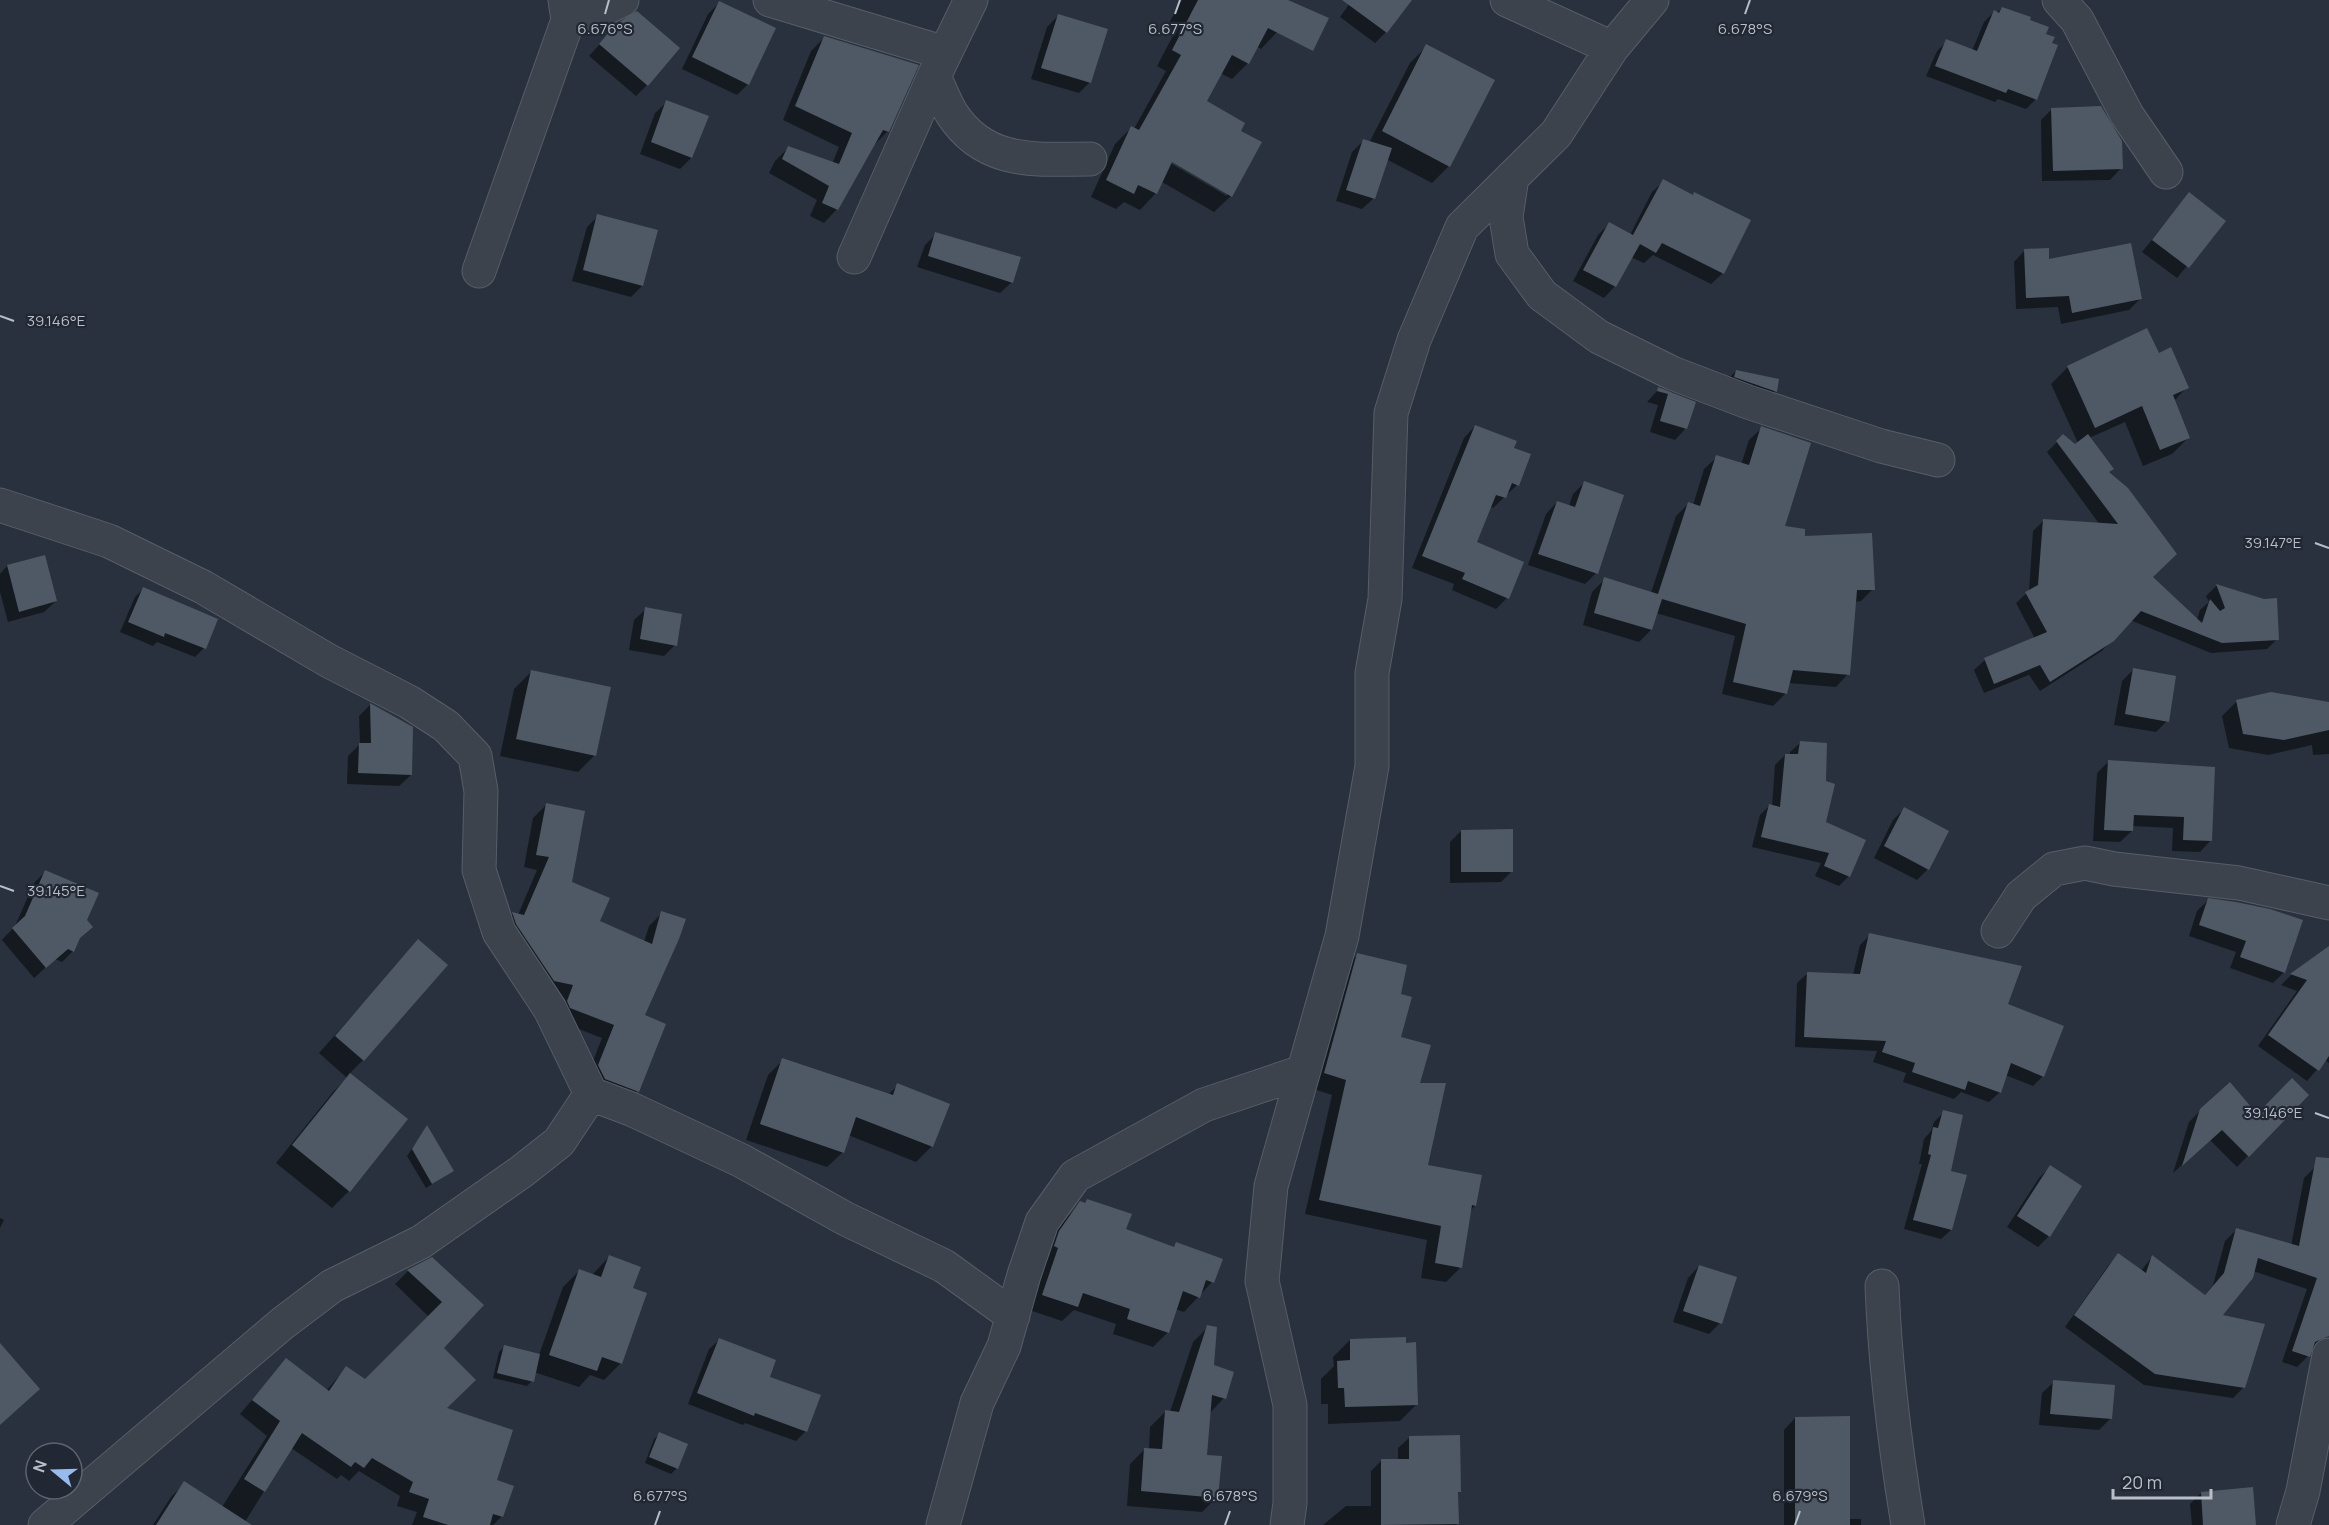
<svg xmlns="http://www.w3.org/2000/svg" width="2329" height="1525" font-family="Manrope,sans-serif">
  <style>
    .shadow { fill: #0007; fill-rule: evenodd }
    .building { fill: #4f5965 }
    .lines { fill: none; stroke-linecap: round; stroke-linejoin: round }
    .minor-casing { stroke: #575e68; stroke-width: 35 }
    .minor { stroke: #3c434d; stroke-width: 33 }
    .ticks { fill: none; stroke: #b8bfc8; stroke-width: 2 }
    .ticks-label { font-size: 15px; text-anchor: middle; fill: #b8bfc8; stroke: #212833; stroke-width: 4.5; stroke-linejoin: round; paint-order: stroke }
  </style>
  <rect width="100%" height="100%" fill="#28313d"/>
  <path class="shadow" d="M1182,0H1285L1277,32L1261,49L1256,46L1248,63L1232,79L1220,73L1205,102L1239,131L1260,143L1231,196L1214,212L1162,182L1156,193L1140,210L1124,202L1116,209L1091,197L1115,144L1131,128L1134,129L1166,71L1157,66L1176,30L1168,25ZM1166,157L1227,193V196L1165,160Z
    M1352,0H1410L1386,32L1375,43L1340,17Z
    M719,3L748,84L737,95L682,69L708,14Z
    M2002,8L2028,21L2044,35L2036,99L2026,109L1998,99L1995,102L1926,76L1937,51L1947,41L1972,51L1984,22L1994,12L1997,13Z
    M1058,16L1090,82L1079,93L1031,79L1047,27Z
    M617,25L647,85L636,96L589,56Z
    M824,38L888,131L874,145L837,209L824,223L810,216L817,200L769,173L775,161L789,147L832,164L839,147L783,120L811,51Z
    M1427,46L1449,166L1432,183L1386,159L1374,198L1362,209L1336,201L1352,152L1363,141L1369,143L1410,63Z
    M667,102L707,117L691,158L680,169L640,154L655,113Z
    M2052,109L2121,168L2110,180L2042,181L2041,120Z
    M1664,181L1723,273L1711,284L1653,255L1644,263L1631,257L1615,286L1604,298L1573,281L1598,235L1609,224L1630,235L1652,192Z
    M2189,194L2224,221L2177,278L2142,252Z
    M598,216L642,286L631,297L572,281L587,227Z
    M936,234L1012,282L1000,293L917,267L925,245Z
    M2025,250L2048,261L2140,299L2129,310L2061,324L2058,307L2016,309L2014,262Z
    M2158,355L2187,387L2174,401L2189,437L2172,454L2143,466L2125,422L2089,438L2112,469L2108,473L2151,577L2197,620L2200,610L2209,602L2206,596L2216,586L2264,601L2277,639L2267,649L2211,653L2130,620L2102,651L2040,691L2029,675L1984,693L1974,670L1985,660L2035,639L2016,603L2029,591L2033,531L2043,521L2100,525L2047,452L2063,436L2075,446L2078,443L2051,384L2068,367Z
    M1736,371L1775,391L1764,402L1725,382Z
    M1659,389L1694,403L1686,428L1675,440L1650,432L1658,405L1647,402Z
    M1475,426L1517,485L1493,508L1490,507L1475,543L1507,598L1496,609L1452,590L1454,584L1412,568L1464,438Z
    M1762,428L1783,528L1803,538L1873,589L1861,601L1854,602L1848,674L1836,687L1788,683L1785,694L1773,706L1722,694L1735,636L1656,613L1651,630L1639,642L1583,625L1592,592L1605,579L1651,593L1676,516L1688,504L1693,505L1704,469L1717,457L1741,465L1749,440Z
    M1584,483L1596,573L1585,584L1528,565L1546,514L1557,502L1569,506L1573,494Z
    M44,557L56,601L44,612L8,622L0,592V574L7,566Z
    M144,588L204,648L195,657L157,642L153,646L120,632L135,597Z
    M646,609L675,645L664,656L629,650L634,620Z
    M2133,670L2167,721L2156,732L2114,725L2122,681Z
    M531,672L595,755L578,772L500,756L514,689Z
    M2237,701L2329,704V754L2313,755L2312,745L2268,755L2229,748L2222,716Z
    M370,705L411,775L399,786L347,784L348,756L360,744L359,716Z
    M1800,743L1824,823L1849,876L1839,886L1815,876L1821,863L1752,847L1760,815L1769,806H1772L1775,765L1785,755H1790V752Z
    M2108,762L2214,768L2211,840L2200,852L2172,851L2173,828L2132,826V831L2120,842L2093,841L2097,773Z
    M546,805L570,883L598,922L644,942L649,926L662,913L643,1016L637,1091L624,1104L586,1079L602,1038L558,1021L500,926L513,914L518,915L537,870L524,867L533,818Z
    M1904,809L1928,869L1917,880L1874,858L1893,820Z
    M1461,831L1512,871L1501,882L1450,883V842Z
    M45,872L78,940L73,951L62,962L55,959L34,978L2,940L15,926L34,883Z
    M2208,900L2284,972L2273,983L2230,968L2236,952L2189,936L2197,911Z
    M1870,935L2006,1005L2043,1076L2033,1086L2005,1075L2000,1092L1989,1102L1961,1092L1954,1099L1903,1082L1906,1073L1873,1062L1877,1051L1795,1047L1797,983L1808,973L1853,975L1860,945Z
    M419,941L363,1060L349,1074V1191L332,1208L276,1163L333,1092L347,1078L319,1053Z
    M2329,947V1063L2325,1060L2307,1081L2258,1046L2297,991L2281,985L2291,975Z
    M1357,955L1399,995V1038L1418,1084L1427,1166L1475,1206L1470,1211L1461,1267L1446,1282L1421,1278L1427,1240L1305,1214L1332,1095L1310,1088L1342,970Z
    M783,1060L888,1095L898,1085L948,1105L931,1147L916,1162L848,1135L843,1152L827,1167L746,1140L768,1075Z
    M2307,1095L2237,1167L2210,1140L2173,1173L2189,1122L2201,1110L2257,1116Z
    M1944,1112L1950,1172L1951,1230L1941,1239L1904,1229L1922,1164H1919L1924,1139L1931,1131L1934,1122Z
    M427,1127L453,1171L426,1188L407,1156Z
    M2050,1167L2049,1236L2038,1247L2007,1227L2039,1178Z
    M2315,1167L2329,1169V1331L2327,1336L2316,1347L2312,1348L2308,1356L2297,1367L2282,1362L2307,1289L2253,1271L2220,1316L2244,1387L2233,1398L2144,1385L2065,1327L2108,1266L2119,1255L2141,1271L2152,1257L2204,1296L2213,1285L2225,1241L2236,1230L2291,1246L2304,1178Z
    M1087,1200L1124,1230L1173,1248L1176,1244L1212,1282L1184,1312L1175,1309L1168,1332L1153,1347L1113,1334L1116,1324L1074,1310L1062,1321L1029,1310L1044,1247L1066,1218L1081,1203L1084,1204Z
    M0,1218L4,1220L0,1228Z
    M609,1257L631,1289L621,1363L604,1380L590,1375L579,1387L534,1372L532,1381L527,1386L493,1378L499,1352L504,1347L539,1355L563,1287L580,1270L592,1275Z
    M432,1259L482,1305L442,1348L444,1409L495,1481L502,1516L493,1525H412L417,1512L397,1506L400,1496L359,1471L349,1481L341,1475L337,1479L291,1448L243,1525H153L171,1497L185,1483L222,1507L267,1436L240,1414L286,1360L326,1391L346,1368L365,1381L429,1317L395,1284L408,1271Z
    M1699,1266L1720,1323L1709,1334L1673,1322L1688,1278Z
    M1208,1327L1212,1366L1224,1398L1209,1414L1206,1456L1217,1497L1202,1512L1127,1506L1130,1464L1145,1449L1149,1450L1150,1427L1165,1412H1170L1193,1342Z
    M719,1340L768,1378L806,1431L796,1441L745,1423L743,1425L688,1404L709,1349Z
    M1350,1340L1417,1404L1400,1421L1328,1424V1404H1321V1379L1334,1366L1333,1357Z
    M2054,1382L2111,1418L2099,1430L2039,1425L2042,1393Z
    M1795,1418L1849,1519H1861V1525H1784V1430Z
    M660,1434L677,1468L671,1474L645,1463L654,1439Z
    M1409,1438L1459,1492L1456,1495L1458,1523L1456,1525H1323L1346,1506H1371V1471L1381,1461H1398V1448Z
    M2201,1493L2254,1525H2192L2190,1504Z"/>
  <path class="building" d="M1198,0H1288L1329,18L1313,51L1268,28L1249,64L1232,55L1207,101L1245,123L1241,131L1262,142L1232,197L1172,162L1157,194L1138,185L1134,194L1106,180L1131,126L1139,130L1181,55L1172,50Z
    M1342,0H1412L1387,33Z
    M719,1L776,28L749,85L692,57Z
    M2002,7L2031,17L2030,20L2049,27L2046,34L2055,37L2052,43L2058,45L2037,100L2008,89L2006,93L1935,66L1946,39L1977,51L1994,10L1999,13Z
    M637,11L680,48L648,86L599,44L616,24Z
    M1058,14L1108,29L1091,83L1041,68Z
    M824,36L919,65L889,132L883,130L838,210L822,203L829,186L782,159L788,146L839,164L852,133L795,106Z
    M1426,44L1495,80L1450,167L1382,131Z
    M666,100L709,116L692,158L651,142Z
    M2101,106L2122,141L2123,169L2053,171L2051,108Z
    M1363,139L1392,148L1375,199L1346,190Z
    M1663,179L1693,195L1694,192L1751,220L1724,274L1662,243L1656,253L1640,244L1616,287L1583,270L1609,222L1633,235Z
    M2189,192L2226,221L2189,268L2152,240Z
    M597,214L658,230L643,286L583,270Z
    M935,232L1021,257L1013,283L928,256Z
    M2131,243L2142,299L2072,313L2069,296L2026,298L2024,249L2049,248V259Z
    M2147,328L2159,353L2171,347L2189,388L2173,395L2190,438L2160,450L2142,406L2095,428L2067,366Z
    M1736,370L1779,379L1777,392L1734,377Z
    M1658,387L1696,402L1687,429L1660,421L1668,394L1657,391Z
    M1475,425L1517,441L1514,448L1531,454L1519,486L1512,483L1506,498L1496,495L1477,542L1524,562L1509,599L1462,579L1465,573L1422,556Z
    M1761,426L1811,443L1785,526L1805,529V536L1872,533L1875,590H1857L1850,675L1793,670L1787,694L1733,682L1746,624L1662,599L1652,630L1594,613L1604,577L1658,594L1688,502L1700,506L1716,455L1749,465Z
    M2063,434L2075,444L2088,434L2114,469L2109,472L2128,488L2177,554L2153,577L2202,623L2210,599L2220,611L2225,608L2216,584L2264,599L2277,598L2279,640L2222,643L2141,611L2114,641L2050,682L2040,665L1994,684L1984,658L2047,632L2025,592L2038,585L2043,519L2118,524L2056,441Z
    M1584,481L1624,495L1598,574L1538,554L1557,501L1575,507Z
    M45,555L57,601L19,612L7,565Z
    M143,587L218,619L206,649L165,633L164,637L128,622Z
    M645,607L682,614L677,646L640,639Z
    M2133,668L2176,676L2169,722L2125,714Z
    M531,670L611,687L596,756L516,739Z
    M2271,692L2329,702V730L2284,740L2243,734L2236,700Z
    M370,703L413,727L412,775L358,773L359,743H371Z
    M1800,741L1827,743L1826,781L1835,784L1826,822L1866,840L1850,877L1824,866L1829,853L1761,837L1769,804L1780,807L1785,754H1798Z
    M2108,760L2215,767L2212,841L2183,840L2184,817L2134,815L2133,831L2104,830Z
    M546,803L585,811L572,882L610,898L600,921L652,944L661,911L686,919L679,939L645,1015L666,1024L639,1092L605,1079L598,1065L614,1025L570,1008L567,1001L573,985L554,981L516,924L512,912L524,915L549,857L536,855Z
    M1904,807L1949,831L1929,870L1884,846Z
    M1513,829V872H1461V830Z
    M45,870L99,893L87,920L93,927L80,938L74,952L68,949L46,968L12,928L25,916Z
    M2208,898L2236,902L2270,909L2303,920L2285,973L2240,957L2246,941L2199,925Z
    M1869,933L2022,966L2008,1004L2064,1026L2044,1077L2011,1063L2001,1093L1968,1081L1965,1090L1912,1072L1915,1063L1882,1052L1886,1041L1804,1037L1807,972L1860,974Z
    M418,939L448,965L364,1061L335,1036Z
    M2329,946V1056L2319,1071L2268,1035L2307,980L2290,974Z
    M1357,953L1407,965L1401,994L1412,997L1401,1037L1431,1045L1420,1083H1446L1428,1165L1482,1175L1476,1206L1472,1205L1462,1268L1435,1263L1441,1226L1319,1200L1346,1080L1324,1073Z
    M782,1058L893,1095L897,1083L950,1104L933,1147L856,1117L844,1153L760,1124Z
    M350,1073L408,1119L350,1192L292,1145Z
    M2292,1078L2309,1095L2249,1157L2222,1130L2182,1166L2200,1109L2230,1082L2257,1114Z
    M1943,1110L1963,1115L1951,1171L1967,1175L1952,1230L1913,1220L1931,1155L1928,1154L1933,1127L1938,1128Z
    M427,1125L454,1171L432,1184L412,1149Z
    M2316,1157L2329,1158V1336L2315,1342L2310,1357L2292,1351L2317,1278L2258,1258L2253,1278L2223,1315L2265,1324L2245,1388L2155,1374L2074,1315L2118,1253L2146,1273L2152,1255L2205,1295L2224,1273L2236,1228L2299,1246Z
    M2050,1165L2082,1186L2050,1237L2017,1216Z
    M1087,1199L1132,1214L1126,1229L1174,1247L1176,1242L1223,1259L1214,1283L1206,1280L1200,1298L1183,1291L1169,1333L1127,1319L1130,1309L1083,1293L1078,1307L1042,1295L1058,1248L1054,1246L1059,1231L1080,1201L1085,1203Z
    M609,1255L641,1267L633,1288L647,1293L622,1364L602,1357L597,1371L549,1355L579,1269L601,1277Z
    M432,1257L484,1305L444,1348L476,1380L447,1408L513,1430L497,1480L514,1486L503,1517L493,1514L490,1525H448L423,1517L429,1499L409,1492L413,1482L372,1458L364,1468L355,1462L351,1467L302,1433L265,1492L244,1479L280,1421L252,1400L286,1358L329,1391L346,1366L365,1379L442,1302L407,1270Z
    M1699,1265L1737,1277L1722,1324L1683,1311Z
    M1207,1325L1217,1327L1214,1365L1234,1372L1226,1399L1212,1395L1207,1455L1222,1456L1218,1498L1141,1491L1144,1448L1162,1449L1165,1410L1179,1412Z
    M1406,1337V1343L1416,1342L1418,1405L1345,1407L1344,1388H1338L1337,1361L1350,1360V1339Z
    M719,1338L776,1360L770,1377L821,1395L807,1432L755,1413L754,1416L697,1393Z
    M0,1343L40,1389L0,1425Z
    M504,1345L540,1354L534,1382L497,1373Z
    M2053,1380L2115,1385L2112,1419L2050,1414Z
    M1850,1416V1525H1795V1417Z
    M659,1432L688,1444L678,1469L649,1457Z
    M1460,1435L1461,1492H1458L1459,1524L1381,1525V1459H1409V1436Z
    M184,1481L252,1525H156Z
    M2253,1487L2256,1525H2203L2201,1492Z"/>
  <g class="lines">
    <g class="minor-casing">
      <path id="minor" d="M770,0L945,53
        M1507,0L1612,48
        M2059,0L2077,20L2127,115L2166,172
        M568,20L606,8L622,0
        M934,76C940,89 945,103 952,114C986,166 1037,159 1090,159
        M1512,177L1506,217L1512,254L1542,295L1599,337L1672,373L1748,402L1881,446L1938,460
        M854,257L934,76L971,0
        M479,271L568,20L565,0
        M0,505L109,541L203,587L329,661L409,702L446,726L475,756L481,791L479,870L499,932L550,1009L591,1094L631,1109L742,1161L846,1219L944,1266L1013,1316
        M1998,931L2021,896L2054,869L2085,863L2114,869L2239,883L2329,903
        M1882,1286C1885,1366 1895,1446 1908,1525
        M45,1525L283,1323L332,1286L421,1242L521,1172L559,1142L591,1094
        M943,1525L977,1403L1004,1346L1024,1275L1042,1222L1075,1176L1204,1105L1302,1072
        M1287,1525L1290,1503V1405L1262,1281L1271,1186L1342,936L1372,766V673L1385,599L1391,413L1414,340L1462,227L1556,134L1612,48L1652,0
        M2293,1525L2303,1491L2329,1355"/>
    </g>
    <use href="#minor" class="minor"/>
  </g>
  <path class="ticks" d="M605,14L609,0M1175,14L1180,0M1745,14L1750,0M0,316L14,321M2315,543L2329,548M0,886L14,891M2315,1113L2329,1118M655,1525L660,1511M1225,1525L1230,1511M1795,1525L1800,1511"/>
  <g class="ticks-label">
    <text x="605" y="34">6.676°S</text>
    <text x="1175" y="34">6.677°S</text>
    <text x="1745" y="34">6.678°S</text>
    <text x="56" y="326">39.146°E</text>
    <text x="2273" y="548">39.147°E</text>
    <text x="56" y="896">39.145°E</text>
    <text x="2273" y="1118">39.146°E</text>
    <text x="660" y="1501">6.677°S</text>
    <text x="1230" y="1501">6.678°S</text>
    <text x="1800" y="1501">6.679°S</text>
  </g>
  <g transform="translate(54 1471) rotate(289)"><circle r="28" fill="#212833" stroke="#5d646f" stroke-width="1.5"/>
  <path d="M0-4.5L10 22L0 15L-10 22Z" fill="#99baec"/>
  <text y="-9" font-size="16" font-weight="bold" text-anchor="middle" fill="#b8bfc8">N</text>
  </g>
  <path d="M2113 1489v9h98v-9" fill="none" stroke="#b8bfc8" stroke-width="3"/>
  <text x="2122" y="1489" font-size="18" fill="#b8bfc8" stroke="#212833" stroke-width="4.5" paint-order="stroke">20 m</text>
</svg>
